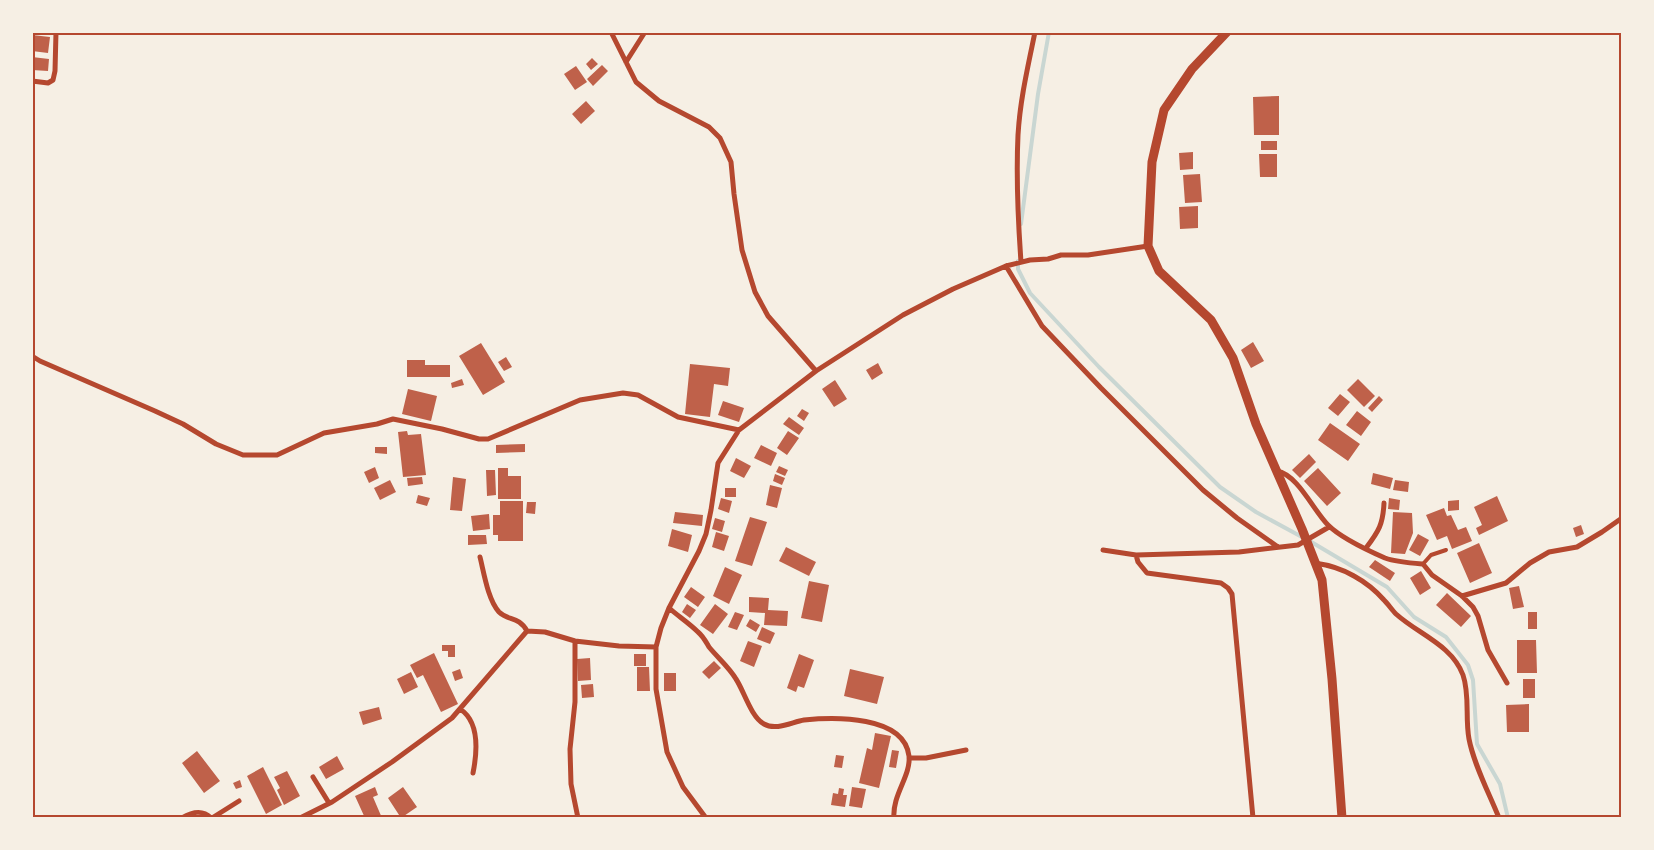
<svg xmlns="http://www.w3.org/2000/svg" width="1654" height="850" font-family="'Exo 2',sans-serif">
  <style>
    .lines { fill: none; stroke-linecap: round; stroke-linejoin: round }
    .stream { stroke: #c9d6d2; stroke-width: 4 }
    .building { fill: #bf614a }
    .service { stroke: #b5482f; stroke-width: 4 }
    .minor { stroke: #b5482f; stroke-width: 5 }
    .tertiary { stroke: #b5482f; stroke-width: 9 }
    .neatline { fill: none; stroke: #b5482f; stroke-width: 2 }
  </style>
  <rect width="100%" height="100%" fill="#f6efe4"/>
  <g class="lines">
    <path class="stream" d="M1021,224L1038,94L1049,32
      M1018,261V269L1030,293L1099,367L1220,487L1256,512L1302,537
      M1308,540L1387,587L1414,617L1446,637L1468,665L1473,680L1477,744L1500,784L1508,818"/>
  </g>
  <path class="building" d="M32,35L50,37L48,53L32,51Z
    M32,57L49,59L48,71L32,70Z
    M592,58L598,64L591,70L586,64Z
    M602,65L608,71L593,86L587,79Z
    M576,66L587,82L575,90L564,74Z
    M1279,96V135H1254L1253,97Z
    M586,101L595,111L581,124L572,114Z
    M1261,141H1277V150H1261Z
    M1193,152V169L1180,170L1179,153Z
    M1259,154H1277V177H1260Z
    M1200,174L1202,202L1185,203L1183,175Z
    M1198,206V228L1180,229L1179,207Z
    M1253,342L1264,361L1251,368L1241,350Z
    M481,343L505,382L483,395L459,356Z
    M506,357L512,367L504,371L498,362Z
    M407,360H425V365H450V377H407Z
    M878,363L883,373L872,380L866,370Z
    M690,364L730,368L728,386L714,384L710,417L685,414Z
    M462,379L464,385L452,388L451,383Z
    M1358,379L1375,396L1364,407L1347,390Z
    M835,380L847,399L834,407L822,389Z
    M408,389L437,396L431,421L402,414Z
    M1340,394L1350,402L1338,416L1328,408Z
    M1379,396L1383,400L1372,412L1368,408Z
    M723,401L744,408L739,422L718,415Z
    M802,409L809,413L804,421L797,416Z
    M1357,411L1371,422L1361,436L1346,425Z
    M789,417L804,428L799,435L783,424Z
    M1330,423L1360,444L1348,461L1318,440Z
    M407,431L408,435L421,434L426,475L403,477L398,432Z
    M788,431L799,438L787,455L777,448Z
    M525,444V452L496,453V445Z
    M761,445L777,453L771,466L754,458Z
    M375,447H387V454L375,453Z
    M1309,454L1316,462L1300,478L1292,470Z
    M736,458L751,466L744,478L730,471Z
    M779,466L788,470L785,476L776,472Z
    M375,467L379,478L369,483L364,472Z
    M498,468H508V476H521V499H498Z
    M1318,468L1341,493L1327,506L1304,481Z
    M486,470H495L496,495L487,496Z
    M1373,473L1393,478L1390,489L1371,484Z
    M775,474L785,478L782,485L773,481Z
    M422,477L423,484L408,486L407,478Z
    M453,477L466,479L462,511L450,510Z
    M390,480L396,492L380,500L374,488Z
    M1395,480L1409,482L1408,492L1393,490Z
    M770,485L782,488L777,508L766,505Z
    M725,488H736V497H725Z
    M418,495L430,498L427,506L416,503Z
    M1497,496L1508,521L1479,535L1476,528L1482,525L1474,507Z
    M721,498L732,501L729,513L718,509Z
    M1389,498L1400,500L1399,510L1388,509Z
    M1459,500V510L1448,511V501Z
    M500,501H523V541H498V535H493V515H500Z
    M527,502H536L535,514L526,513Z
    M1444,508L1447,516L1451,515L1458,530L1466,527L1472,541L1452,549L1447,536L1437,540L1426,515Z
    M675,512L703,515L702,526L673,523Z
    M1393,512L1412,513L1413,533L1405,554L1391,553Z
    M489,514L490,529L473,531L471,516Z
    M750,517L767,522L752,566L735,561Z
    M715,518L725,521L722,532L712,529Z
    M1581,525L1584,534L1576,537L1573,528Z
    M672,529L692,535L688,552L668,546Z
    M716,532L729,536L724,551L712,547Z
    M1418,534L1429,540L1420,556L1409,550Z
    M468,535H486L487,544L468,545Z
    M1479,543L1492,573L1470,583L1457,553Z
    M786,547L816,562L809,576L779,561Z
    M1375,560L1395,573L1390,581L1369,567Z
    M725,567L742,575L729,604L713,596Z
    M1421,571L1431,588L1420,595L1410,578Z
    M809,581L829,585L822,622L801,618Z
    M1519,586L1524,607L1513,609L1509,588Z
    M691,587L705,597L698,607L684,597Z
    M1447,593L1471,616L1461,627L1436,605Z
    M749,597L769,598L768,610L788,611L787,626L764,625L765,613L749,612Z
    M687,604L696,610L690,618L682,612Z
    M715,604L728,614L713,634L700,625Z
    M735,612L744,615L737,630L728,627Z
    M1528,612H1537V629H1528Z
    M750,619L760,625L756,632L746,626Z
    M762,627L775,633L770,644L757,639Z
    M1517,640H1536L1537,673H1517Z
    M748,641L762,646L754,667L740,661Z
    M442,645H455V657H448V651H442Z
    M434,653L458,704L441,712L423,675L417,678L410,665Z
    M634,654H646V666H634Z
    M799,654L814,660L804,688L798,686L796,692L787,688Z
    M590,658L591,680L578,681L577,659Z
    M714,661L721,668L709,679L702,672Z
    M637,667H649L650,691H637Z
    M460,669L463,678L455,681L452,672Z
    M850,669L884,677L877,704L844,696Z
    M411,672L418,687L404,694L397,679Z
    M664,673H676V691H664Z
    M1523,679H1535V698H1523Z
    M593,684L594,697L582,698L581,685Z
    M1529,704V732H1507L1506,705Z
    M379,707L382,719L363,725L359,712Z
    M875,733L891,736L879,788L859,783L867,748L872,750Z
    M892,750L899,751L896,768L889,767Z
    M197,751L220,781L204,793L182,763Z
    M836,755L844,756L842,768L834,767Z
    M337,756L344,769L326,779L319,767Z
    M263,767L282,805L266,814L247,776Z
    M287,771L300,796L284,805L277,790L280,788L274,777Z
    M240,780L242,787L236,789L233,783Z
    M375,787L378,795L373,797L382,818H365L355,796Z
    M403,787L417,807L401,818L388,798Z
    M852,787L866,789L862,808L849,806Z
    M839,788L844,789L843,795H847L845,807L831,805L833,793L838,794Z"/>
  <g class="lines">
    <path class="service" d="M1423,564L1431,555L1446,550"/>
    <path class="minor" d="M611,32L636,82L659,101L709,127L720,138L731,162L734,194L742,250L755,292L768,316L816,371
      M626,62L645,32
      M32,81L48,83L53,80L55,71L56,32
      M1021,262C1018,220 1016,177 1018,135C1020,100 1028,66 1035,32
      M1006,266L1042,326L1101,388L1203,490L1237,518L1278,547
      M32,356L40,361L155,411L183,424L216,444L243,455H277L324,433L377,424L393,419L442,429L479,439H488L580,400L623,393L638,395L678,417L739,430
      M1277,471C1298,475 1313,510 1328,525C1340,537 1369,551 1385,558C1396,562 1410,563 1423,564L1432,575L1462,596L1473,607L1478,616L1488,650L1507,683
      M1366,548C1379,531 1383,524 1384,503
      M1103,550L1136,555L1239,552L1298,545L1329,527
      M1136,555L1138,562L1147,573L1221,583L1228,588L1232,594L1253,818
      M480,557C484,573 488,600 499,612C508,621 519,616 527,631
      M1315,563C1329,565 1342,569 1354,576C1365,582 1376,591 1384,600C1388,604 1392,610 1396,614C1418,634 1452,645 1463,675C1470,695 1465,718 1469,739C1474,765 1489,793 1499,818
      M1462,596L1506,583L1530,563L1549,552L1577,547L1602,532L1622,518
      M669,608C678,616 689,623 698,632C703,636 706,642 709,647C718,658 729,667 736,679C744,691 751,717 764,724C776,731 792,722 804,720C834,717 904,715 909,756C911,776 892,795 894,818
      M575,641V702L570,749L571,784L578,818
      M460,709C480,722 477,753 473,773
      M909,758H926L966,750
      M313,777L329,803
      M182,818C192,812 202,809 211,818
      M212,818L239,801
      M300,818L332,802L392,762L452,718L527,631L545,632L575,641L619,646L656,647
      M706,818L683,787L667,752L656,689V647L661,628L669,608L699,551L706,534L711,510L718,463L739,430L816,371L903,315L953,289L1006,266L1030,260L1048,259L1061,255H1088L1148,246"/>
    <path class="tertiary" d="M1227,32L1192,69L1164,110L1152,162L1148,246L1159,271L1211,320L1233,358L1256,424L1302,529L1322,580L1332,679L1342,818"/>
  </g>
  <rect width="1654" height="850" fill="none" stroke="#f6efe4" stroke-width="68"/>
  <rect x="34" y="34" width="1586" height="782" class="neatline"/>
</svg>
